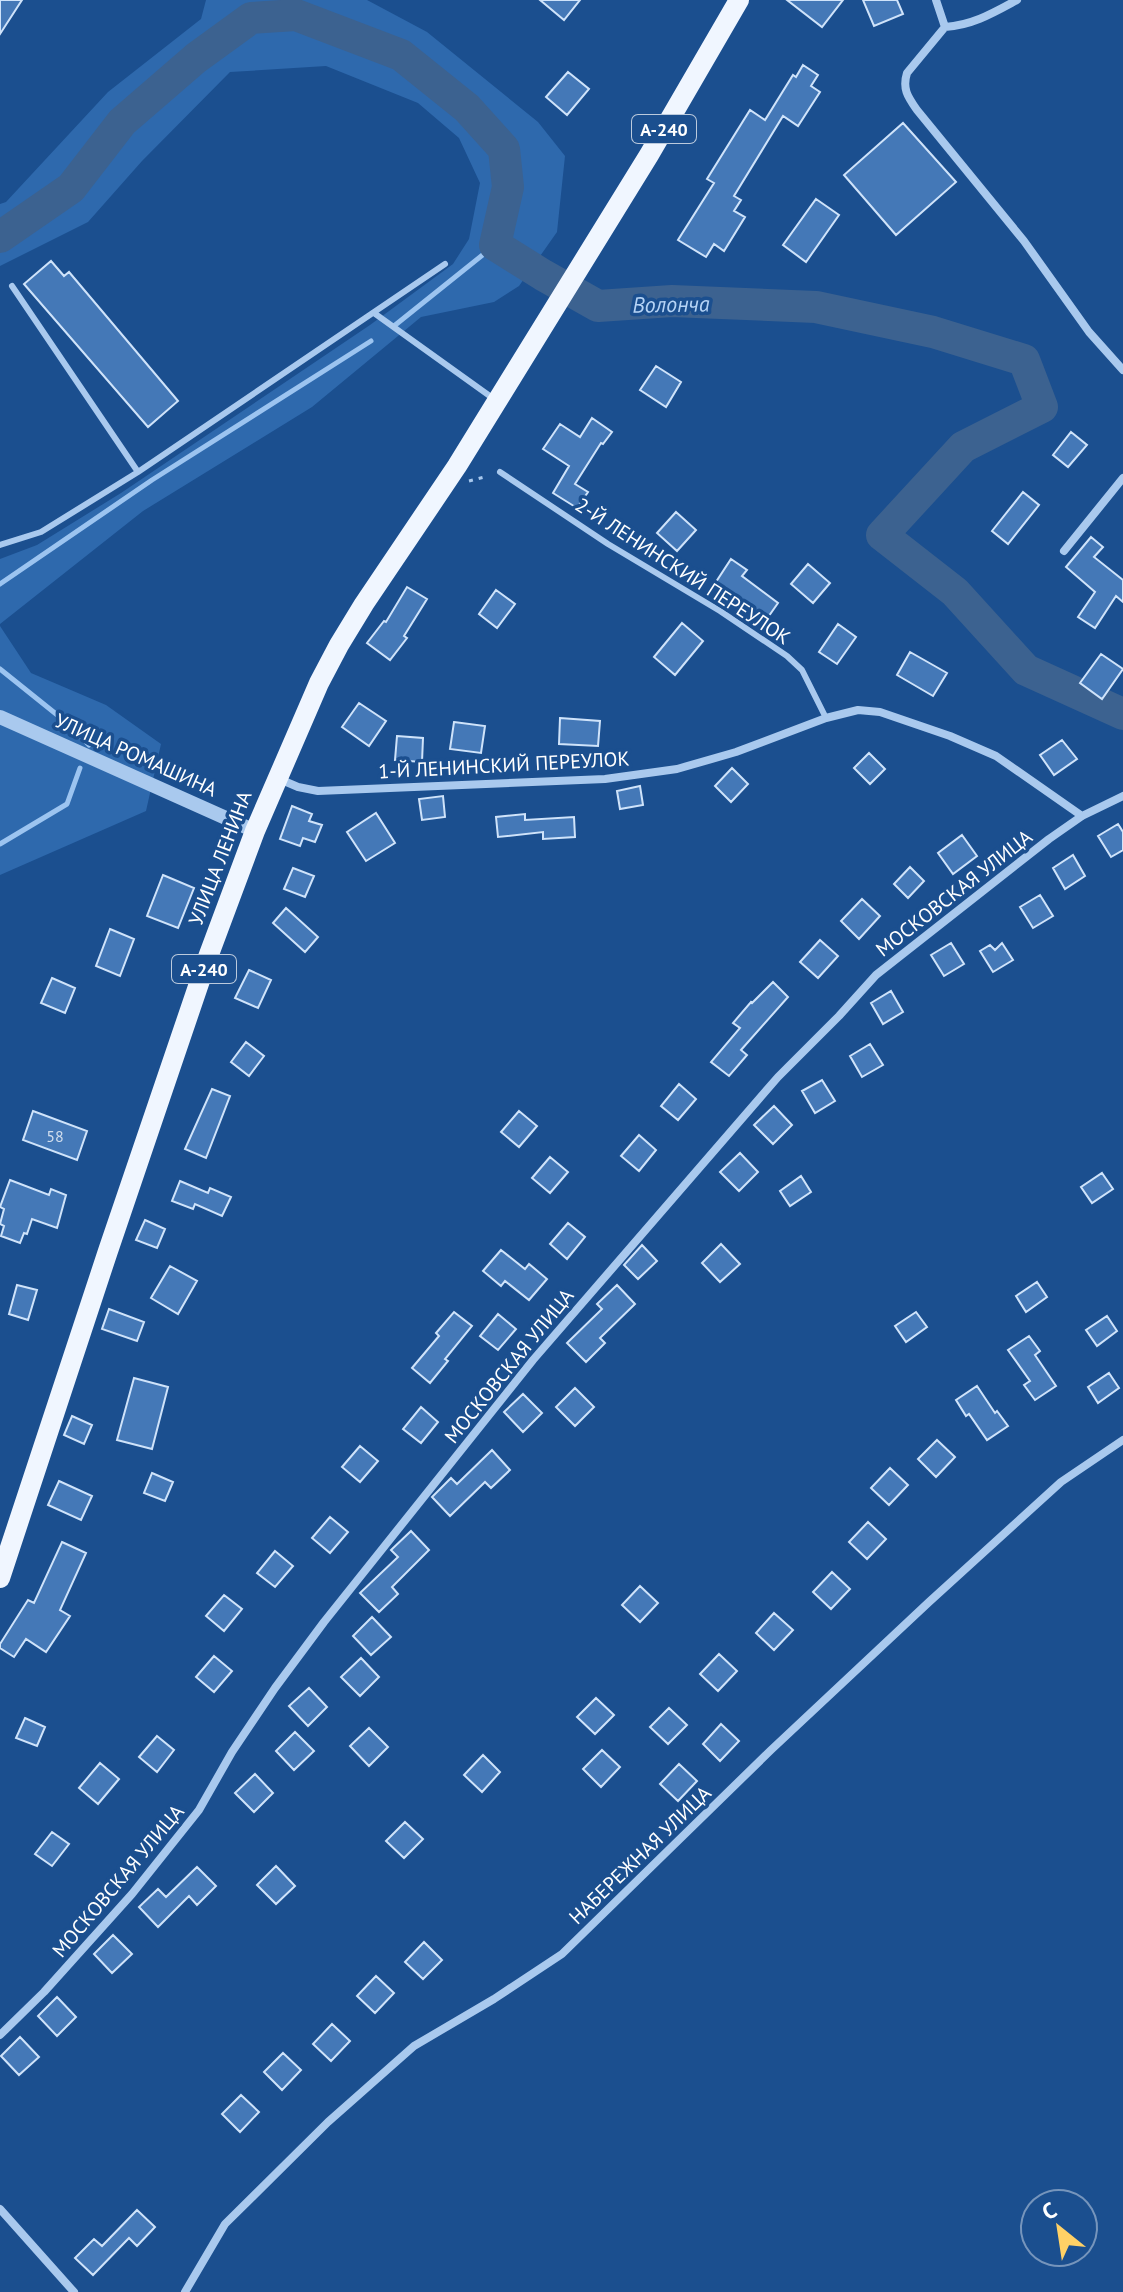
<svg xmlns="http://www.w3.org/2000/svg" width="1123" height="2292" font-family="'PT Sans',sans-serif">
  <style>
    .green { fill: #2e69ad }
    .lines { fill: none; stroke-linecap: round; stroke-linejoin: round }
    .stream { stroke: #9cc4f0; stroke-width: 5 }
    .river { stroke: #3c6290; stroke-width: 32 }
    .building { fill: #4478b7; stroke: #cfe3fa; stroke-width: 2 }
    .path { stroke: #a9c9ee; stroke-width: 3; stroke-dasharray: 4 6; stroke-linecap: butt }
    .service { stroke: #a9c9ee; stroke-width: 6 }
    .minor { stroke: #a9c9ee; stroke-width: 8 }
    .tertiary { stroke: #a9c9ee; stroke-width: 14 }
    .primary { stroke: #f0f6ff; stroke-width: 20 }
    .labels { text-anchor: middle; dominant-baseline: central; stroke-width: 7; stroke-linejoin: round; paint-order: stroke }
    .number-label { font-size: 16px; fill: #d0dded }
    .shield { fill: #1b4f8f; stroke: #bbcadd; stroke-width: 2 }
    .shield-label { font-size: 18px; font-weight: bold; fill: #fff }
    .street-label { font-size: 20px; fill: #fff; stroke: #1b4f8f }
    .water-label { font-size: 22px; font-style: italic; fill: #b5d3f5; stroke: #1b4f8f }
  </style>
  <rect width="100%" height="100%" fill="#1b4f8f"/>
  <path class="green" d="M206,0H367L427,32L538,122L565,156L557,232L519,286L494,302L421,317L312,407L143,511L0,624V559L37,545L121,493L370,325L453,264L469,239L480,183L459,138L418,103L326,66L230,72L142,161L88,222L0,266V204L6,202L108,92L201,19Z
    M0,626L31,673L106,705L161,744L146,811L0,875Z"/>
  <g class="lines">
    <path class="stream" d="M394,326L495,245
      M0,584L152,480L371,341
      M0,669L71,726L89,745
      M0,844L67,804L80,768"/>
    <path class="river" d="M0,237L71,188L122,122L196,58L251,18L296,15L401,55L467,108L504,149L508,187L495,245L543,275L598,306L672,301L816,307L933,332L1024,360L1042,407L963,447L882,535L955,592L1026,670L1123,714"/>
  </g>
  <path class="building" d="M0,0H22L0,34Z
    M540,0H580L564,20Z
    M787,0H843L822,27Z
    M863,0H897L903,14L874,26Z
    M803,65L818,75L811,86L820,92L798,126L783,116L734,196L741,200L734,211L745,217L724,251L714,244L706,257L678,240L714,183L707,179L750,110L765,120L793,75L796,77Z
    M568,72L589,89L567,115L546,97Z
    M903,123L956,182L896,235L844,175Z
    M816,199L839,215L806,262L783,245Z
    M51,261L64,276L69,272L178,401L148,427L24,284Z
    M656,366L681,382L666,407L640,390Z
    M592,418L612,432L603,444L601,443L575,484L588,492L577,508L553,493L569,466L543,449L560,424L580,437Z
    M1071,432L1087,445L1068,467L1053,455Z
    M1023,492L1039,505L1008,544L992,531Z
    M676,512L696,530L677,551L657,533Z
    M1091,537L1103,547L1094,557L1123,580V602L1116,596L1095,628L1078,617L1095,592L1066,567Z
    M731,559L747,570L742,576L778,603L766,620L730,593L729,595L714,585Z
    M808,564L830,583L813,603L791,584Z
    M407,587L427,599L404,636L407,638L390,660L367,643L384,621L386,622Z
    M496,590L515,604L497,628L479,614Z
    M682,623L703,641L675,675L654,657Z
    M838,624L856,637L837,664L819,652Z
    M910,652L947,673L933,696L897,675Z
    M1101,654L1123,669L1102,699L1080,683Z
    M359,703L386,721L369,746L342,727Z
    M560,718L600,721L598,746L559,744Z
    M454,722L485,726L481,753L450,749Z
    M397,736L423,738L422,762L395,760Z
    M1062,740L1077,759L1054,775L1040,755Z
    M869,753L885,769L870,784L854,768Z
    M732,768L748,784L731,802L715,786Z
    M640,786L643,805L620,809L617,791Z
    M443,796L445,817L422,820L419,799Z
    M292,806L312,814L309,821L322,825L315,842L303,838L300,846L280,839Z
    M376,813L395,843L366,861L347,832Z
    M525,814V820L574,817L575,837L543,839V832L498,837L496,817Z
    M1118,824L1123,832V850L1111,857L1098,836Z
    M962,835L977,856L953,874L938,853Z
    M1073,855L1085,876L1065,889L1053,868Z
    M910,867L924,881L908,898L894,884Z
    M293,868L314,876L305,897L284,889Z
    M163,875L194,888L178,928L147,916Z
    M1040,895L1053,916L1033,928L1020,907Z
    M862,899L880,916L859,939L841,921Z
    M286,908L318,937L305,952L273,923Z
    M110,929L134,939L120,976L96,966Z
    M820,940L838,956L818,978L800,962Z
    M951,943L964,964L944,976L931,955Z
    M1002,943L1013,960L993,972L980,951L990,945L995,950Z
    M249,970L271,980L258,1008L235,998Z
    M52,978L75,988L65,1013L41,1003Z
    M773,982L788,997L741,1050L747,1055L729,1076L711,1062L740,1028L733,1023L751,1002L752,1003Z
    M891,991L903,1012L883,1024L871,1003Z
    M246,1042L264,1056L249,1076L231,1062Z
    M870,1044L883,1065L862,1077L850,1056Z
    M822,1080L835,1101L815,1113L802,1091Z
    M679,1084L696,1099L678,1120L661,1106Z
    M212,1089L230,1096L206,1158L185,1149Z
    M774,1106L792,1125L773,1144L754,1125Z
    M33,1111L87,1131L77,1160L23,1140Z
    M519,1111L537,1126L519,1147L501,1132Z
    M639,1135L656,1150L639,1171L621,1156Z
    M740,1153L758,1172L739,1191L720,1172Z
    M550,1157L568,1172L550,1193L532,1178Z
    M1102,1173L1113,1189L1092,1203L1081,1187Z
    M801,1176L811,1192L790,1206L780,1191Z
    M10,1180L49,1195L51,1189L66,1195L57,1228L32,1219L27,1234L24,1233L20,1243L1,1236L4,1226L0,1224L4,1209L0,1207Z
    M180,1181L208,1193L210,1188L231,1197L222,1216L195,1204L193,1209L172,1201Z
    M145,1220L165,1229L157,1248L136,1240Z
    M568,1223L585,1237L567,1259L550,1244Z
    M721,1244L740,1264L720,1282L702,1263Z
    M642,1245L657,1261L638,1279L624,1265Z
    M501,1250L525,1269L529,1264L547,1279L529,1300L505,1281L501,1286L483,1271Z
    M170,1266L197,1281L178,1314L151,1298Z
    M1037,1282L1047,1297L1026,1312L1016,1296Z
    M17,1285L37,1290L28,1320L9,1314Z
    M617,1285L635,1304L600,1338L605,1343L586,1362L567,1343L602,1309L597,1304Z
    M109,1309L144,1322L137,1341L102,1329Z
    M454,1312L472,1326L445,1359L448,1361L430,1383L412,1368L439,1336L436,1333Z
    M916,1312L927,1327L906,1342L895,1326Z
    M498,1314L516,1329L498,1350L480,1336Z
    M1107,1316L1117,1331L1097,1346L1086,1330Z
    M1029,1336L1040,1351L1035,1355L1056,1386L1035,1400L1024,1385L1030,1381L1008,1350Z
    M1109,1373L1119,1388L1098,1403L1088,1387Z
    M134,1378L168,1387L152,1449L117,1440Z
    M977,1386L995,1413L997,1411L1008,1426L987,1440L969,1414L966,1416L956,1400Z
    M575,1388L594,1407L575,1426L556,1407Z
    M523,1394L542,1413L523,1432L504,1412Z
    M421,1407L438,1422L421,1443L403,1429Z
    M72,1416L92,1425L84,1444L64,1435Z
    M937,1440L955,1457L936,1477L918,1459Z
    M360,1446L378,1461L360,1482L342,1467Z
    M492,1450L510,1470L491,1488L485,1482L450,1516L432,1497L451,1478L457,1484Z
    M890,1468L908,1485L889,1505L871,1488Z
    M152,1473L173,1482L165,1501L144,1493Z
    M59,1481L92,1496L81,1520L48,1505Z
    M330,1517L348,1532L330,1553L312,1538Z
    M868,1522L886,1539L867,1559L849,1542Z
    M411,1531L429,1550L392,1587L398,1594L379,1612L360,1593L398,1557L391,1550Z
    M62,1542L86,1553L60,1610L70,1616L46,1652L26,1639L14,1657L0,1648V1644L28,1600L34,1603Z
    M275,1551L293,1566L275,1587L257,1573Z
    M832,1572L850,1589L831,1609L813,1592Z
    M640,1586L658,1603L640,1622L622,1605Z
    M224,1595L242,1609L224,1631L206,1616Z
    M774,1613L793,1630L774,1650L756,1633Z
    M372,1617L391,1637L371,1655L353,1636Z
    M719,1654L737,1671L718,1691L700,1674Z
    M214,1656L232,1671L214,1692L196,1677Z
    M361,1658L379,1677L360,1696L341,1677Z
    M309,1688L327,1707L308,1726L289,1706Z
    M596,1698L614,1715L595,1734L577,1717Z
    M669,1708L687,1725L668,1744L650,1727Z
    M25,1718L45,1727L37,1746L16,1738Z
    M721,1724L739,1741L720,1761L703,1744Z
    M369,1728L388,1747L369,1766L350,1746Z
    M295,1732L314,1751L294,1770L276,1751Z
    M157,1736L174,1750L157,1772L139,1757Z
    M602,1750L620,1767L601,1787L583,1769Z
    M483,1755L500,1772L482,1792L464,1775Z
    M100,1763L119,1779L98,1804L79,1788Z
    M679,1764L697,1781L678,1801L660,1784Z
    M255,1774L273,1793L254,1812L235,1793Z
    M405,1822L423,1839L404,1858L386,1841Z
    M52,1832L69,1844L52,1866L35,1854Z
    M276,1866L295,1886L276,1904L257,1885Z
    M197,1867L216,1886L197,1905L189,1896L158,1927L139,1907L158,1889L166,1897Z
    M113,1935L132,1954L112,1973L94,1954Z
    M424,1942L442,1960L423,1979L405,1962Z
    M376,1976L394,1993L375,2013L357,1996Z
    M57,1997L76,2017L57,2036L38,2016Z
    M332,2024L350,2041L331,2061L313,2044Z
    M20,2037L39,2057L19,2075L1,2056Z
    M283,2053L301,2070L282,2090L264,2072Z
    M241,2095L259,2112L240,2132L222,2114Z
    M137,2210L155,2227L137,2246L129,2238L93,2275L75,2258L94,2239L102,2246Z"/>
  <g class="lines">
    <path class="path" d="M469,481L488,476"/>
    <path class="service" d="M12,286L138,472
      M374,313L494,399
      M500,472L608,544L720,611L787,656L802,670L826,718
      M0,545L41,532L138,472L445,264"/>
    <path class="minor" d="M936,0L945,27L907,73C902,89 908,97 917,110L1024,241L1089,332L1123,370
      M945,27C973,25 993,13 1017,0
      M1064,551L1123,478
      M277,778L298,787L318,791L605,779L677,769L736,752L826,718L858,710L880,712L950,736L996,756L1082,816
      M0,2035L44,1992L132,1894L199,1810L232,1752L275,1688L324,1622L533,1360L778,1077L839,1016L876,975L1049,839L1082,816L1123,796
      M0,2209L74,2292
      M185,2292L225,2224L328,2122L414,2046L494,1999L562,1954L771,1750L929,1602L1061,1482L1123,1440"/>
    <path class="tertiary" d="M0,717L255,831"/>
    <path class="primary" d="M0,1578L108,1251L208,957L255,831L319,683L339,645L364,604L457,466L649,155L739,0"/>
  </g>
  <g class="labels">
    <g class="number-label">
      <text x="55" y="1136">58</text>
    </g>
    <g class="shield">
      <rect x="632" y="115" width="64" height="28" rx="6"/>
      <rect x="172" y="955" width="64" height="28" rx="6"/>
    </g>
    <g class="shield-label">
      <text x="664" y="129">А-240</text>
      <text x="204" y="969">А-240</text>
    </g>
    <g class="street-label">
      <text transform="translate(683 571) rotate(33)">2-Й ЛЕНИНСКИЙ ПЕРЕУЛОК</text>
      <text transform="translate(136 755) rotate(24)">УЛИЦА РОМАШИНА</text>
      <text transform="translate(504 765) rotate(-3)">1-Й ЛЕНИНСКИЙ ПЕРЕУЛОК</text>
      <text transform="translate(220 858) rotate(-69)">УЛИЦА ЛЕНИНА</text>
      <text transform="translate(954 893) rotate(-38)">МОСКОВСКАЯ УЛИЦА</text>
      <text transform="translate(509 1366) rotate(-51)">МОСКОВСКАЯ УЛИЦА</text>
      <text transform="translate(640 1855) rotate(-44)">НАБЕРЕЖНАЯ УЛИЦА</text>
      <text transform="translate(118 1881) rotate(-50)">МОСКОВСКАЯ УЛИЦА</text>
    </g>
    <g class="water-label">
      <text transform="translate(671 304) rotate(-1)">Волонча</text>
    </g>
  </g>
  <g transform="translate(1059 2228) rotate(330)"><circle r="38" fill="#1b4f8f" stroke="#7695bc" stroke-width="2"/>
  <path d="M0-6L14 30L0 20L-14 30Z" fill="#ffd166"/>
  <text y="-12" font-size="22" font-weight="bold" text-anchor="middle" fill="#ffffff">С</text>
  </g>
</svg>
